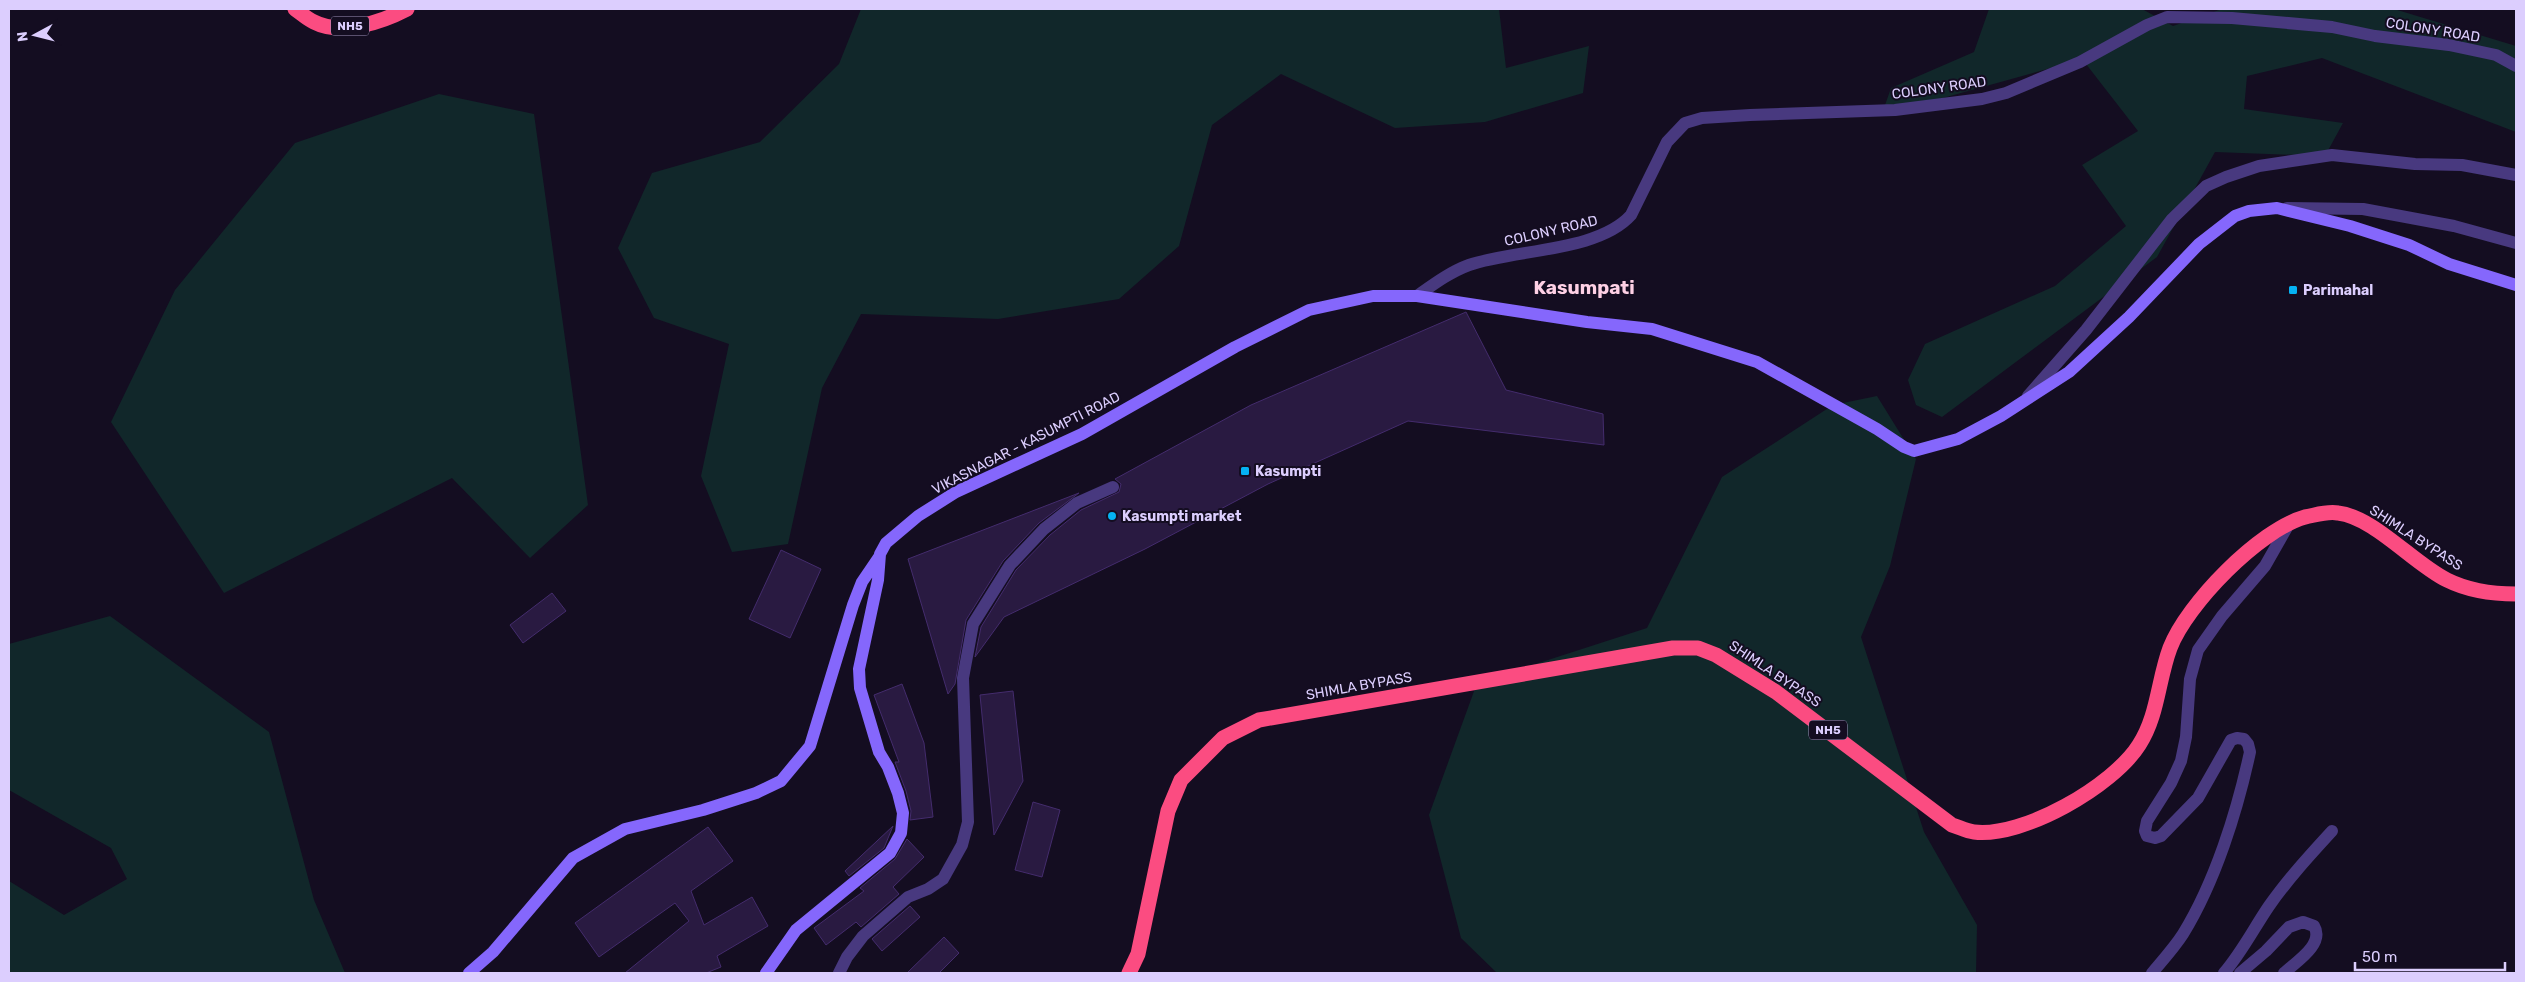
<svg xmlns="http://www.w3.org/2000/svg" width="2525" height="982" font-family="Rubik,sans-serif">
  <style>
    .green { fill: #11272a }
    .building { fill: #291a41; stroke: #442c6d }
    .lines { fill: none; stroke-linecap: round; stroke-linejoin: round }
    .street { stroke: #48397f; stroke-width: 12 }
    .secondary { stroke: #8567fc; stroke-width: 12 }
    .highway { stroke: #fb4c81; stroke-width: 15 }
    .poi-dot { fill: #05b2f3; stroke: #140d21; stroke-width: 2 }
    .labels { text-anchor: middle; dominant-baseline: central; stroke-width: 4; stroke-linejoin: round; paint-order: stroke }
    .shield { fill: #140d21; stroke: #a094bc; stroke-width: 1 }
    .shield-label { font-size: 12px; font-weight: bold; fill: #dccefe }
    .street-label { font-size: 14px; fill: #dccefe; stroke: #140d21 }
    .poi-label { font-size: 14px; font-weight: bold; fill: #dccefe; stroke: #140d21; text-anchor: start }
    .district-label { font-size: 19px; font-weight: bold; fill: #fed0e5; stroke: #140d21 }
  </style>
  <rect width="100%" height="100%" fill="#140d21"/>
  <path class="green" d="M861,9H1499L1506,68L1589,46L1583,93L1485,122L1395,128L1281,74L1212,125L1179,246L1119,299L998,319L861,314L822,388L788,544L732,552L701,476L729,344L654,318L618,248L652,173L760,142L839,64Z
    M1989,9H2142L2173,26L2222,9H2394L2516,46V132L2322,58L2247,76L2244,109L2343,123L2325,156L2215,152L2157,257L1942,417L1916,405L1908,380L1925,344L2055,286L2126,226L2082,165L2138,131L2086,64L2051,68L1914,106L1884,108L1891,88L1974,52Z
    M439,94L534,114L588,505L530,558L452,478L224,593L111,422L175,290L295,143Z
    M1877,396L1916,459L1890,566L1861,637L1924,832L1977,925L1976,973H1497L1461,938L1429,815L1477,683L1647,628L1722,477L1833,405Z
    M110,616L269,732L314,900L345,973H9V881L64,915L127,879L111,848L9,790V644Z"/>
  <path class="building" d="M1466,312L1506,390L1603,414L1604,445L1408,421L1268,484L1145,549L1004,617L975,657L981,627L1016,570L1050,535L1081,510L1119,492L1121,484L1115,479L1251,405Z
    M1079,493L1039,523L1003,561L966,620L955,684L948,694L908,559Z
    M781,550L821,569L790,638L749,619Z
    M552,593L566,611L523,643L510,625Z
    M902,684L924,743L933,817L910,820L911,811L906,791L895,762H899L874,695Z
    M1013,691L1023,781L994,835L980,695Z
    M1033,802L1060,810L1042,877L1015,870Z
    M893,826L884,848L849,876L845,871Z
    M708,827L733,861L691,891L704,925L752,897L768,926L717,956L721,967L706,973H625L689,921L675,903L599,957L575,923Z
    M907,839L924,857L893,887L899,894L861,927L856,922L826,945L814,928L864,891L860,888L895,859Z
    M910,906L920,917L882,951L872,939Z
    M944,937L959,953L939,973H907Z"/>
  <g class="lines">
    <path class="street" d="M2287,208L2363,209L2454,226L2516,243
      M1417,296C1434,284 1450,272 1469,265C1515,249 1598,252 1631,215L1667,142L1685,123L1702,118L1750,115L1895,110L1982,99L2006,93L2080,62L2147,25L2167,17L2232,18L2332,27L2375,36L2449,45L2496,55L2516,66
      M2028,396L2086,330L2172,219L2206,186L2226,177L2259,166L2332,155L2415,164L2462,165L2516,175
      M839,973L847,957L863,936L908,897L928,889L943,879L962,845L968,822L963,678L973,624L1010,565L1044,529L1077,503L1113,487
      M2152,973C2162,961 2174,948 2183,934C2215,882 2237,812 2250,752L2248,744L2244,739L2237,738L2231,740L2198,798L2161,836L2155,838L2147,836L2145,831L2147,821L2171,783L2181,761L2186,737L2190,679L2198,650L2222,616L2265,566L2290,522
      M2224,973C2242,952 2254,928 2269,906C2288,879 2310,855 2332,831
      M2240,973L2266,951L2289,927L2303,922L2314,926C2325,944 2296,962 2284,973"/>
    <path class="secondary" d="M469,973L493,952L573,858L625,829L703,810L756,793L781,781L810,746L853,605L862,582L879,557
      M766,973L796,930L890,853L901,833L903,813L898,793L888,767L879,752L860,688L859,669L878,580L880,554L886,543L918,516L956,492L1082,434L1235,347L1309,310L1373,296H1417L1587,322L1652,329L1757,362L1877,429L1904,447L1914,451L1958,439L2001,416L2069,372L2129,317L2199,244L2235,216L2249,211L2277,208L2350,226L2409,245L2449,264L2516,285"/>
    <path class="highway" d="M295,9C301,13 307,19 314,22C341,36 382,22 407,9
      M1129,973L1138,954L1168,811L1181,780L1223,738L1259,720L1673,648H1698L1716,655L1776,692L1952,825C1959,827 1966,831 1974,832C2023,838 2113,786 2139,745C2158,716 2158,680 2170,648C2187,604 2259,530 2305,517C2316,515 2327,511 2338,513C2374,517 2414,564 2447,580C2469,591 2492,594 2516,594"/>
  </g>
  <g class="poi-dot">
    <rect x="2288" y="285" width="10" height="10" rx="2.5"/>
    <rect x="1240" y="466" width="10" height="10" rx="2.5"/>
    <circle cx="1112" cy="516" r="5"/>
  </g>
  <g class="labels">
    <g class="shield">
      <rect x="331" y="16.5" width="38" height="19" rx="4"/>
      <rect x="1809" y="720.5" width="38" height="19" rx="4"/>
    </g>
    <g class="shield-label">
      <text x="350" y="26">NH5</text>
      <text x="1828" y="730">NH5</text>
    </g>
    <g class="street-label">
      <text transform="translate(2433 30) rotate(9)">COLONY ROAD</text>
      <text transform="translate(1939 88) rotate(-8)">COLONY ROAD</text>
      <text transform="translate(1551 231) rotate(-13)">COLONY ROAD</text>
      <text transform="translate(1026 443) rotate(-27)">VIKASNAGAR - KASUMPTI ROAD</text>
      <text transform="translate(2416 538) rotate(33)">SHIMLA BYPASS</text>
      <text transform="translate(1775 674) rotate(34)">SHIMLA BYPASS</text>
      <text transform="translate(1359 686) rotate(-10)">SHIMLA BYPASS</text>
    </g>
    <g class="poi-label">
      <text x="2303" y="290">Parimahal</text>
      <text x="1255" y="471">Kasumpti</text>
      <text x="1122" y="516">Kasumpti market</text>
    </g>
    <g class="district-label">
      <text x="1584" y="287">Kasumpati</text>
    </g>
  </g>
  <rect width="2525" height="982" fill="none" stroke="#dccefe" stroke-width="20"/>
  <g transform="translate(35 35) rotate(263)" stroke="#140d21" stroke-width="4" paint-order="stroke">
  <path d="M0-4L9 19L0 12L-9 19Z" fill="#dccefe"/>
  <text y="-8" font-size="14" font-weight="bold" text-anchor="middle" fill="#dccefe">N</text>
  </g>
  <path d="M2355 962v8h150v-8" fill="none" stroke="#dccefe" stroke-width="2.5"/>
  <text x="2362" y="962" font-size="15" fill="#dccefe" stroke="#140d21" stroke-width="4" paint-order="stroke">50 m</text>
</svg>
